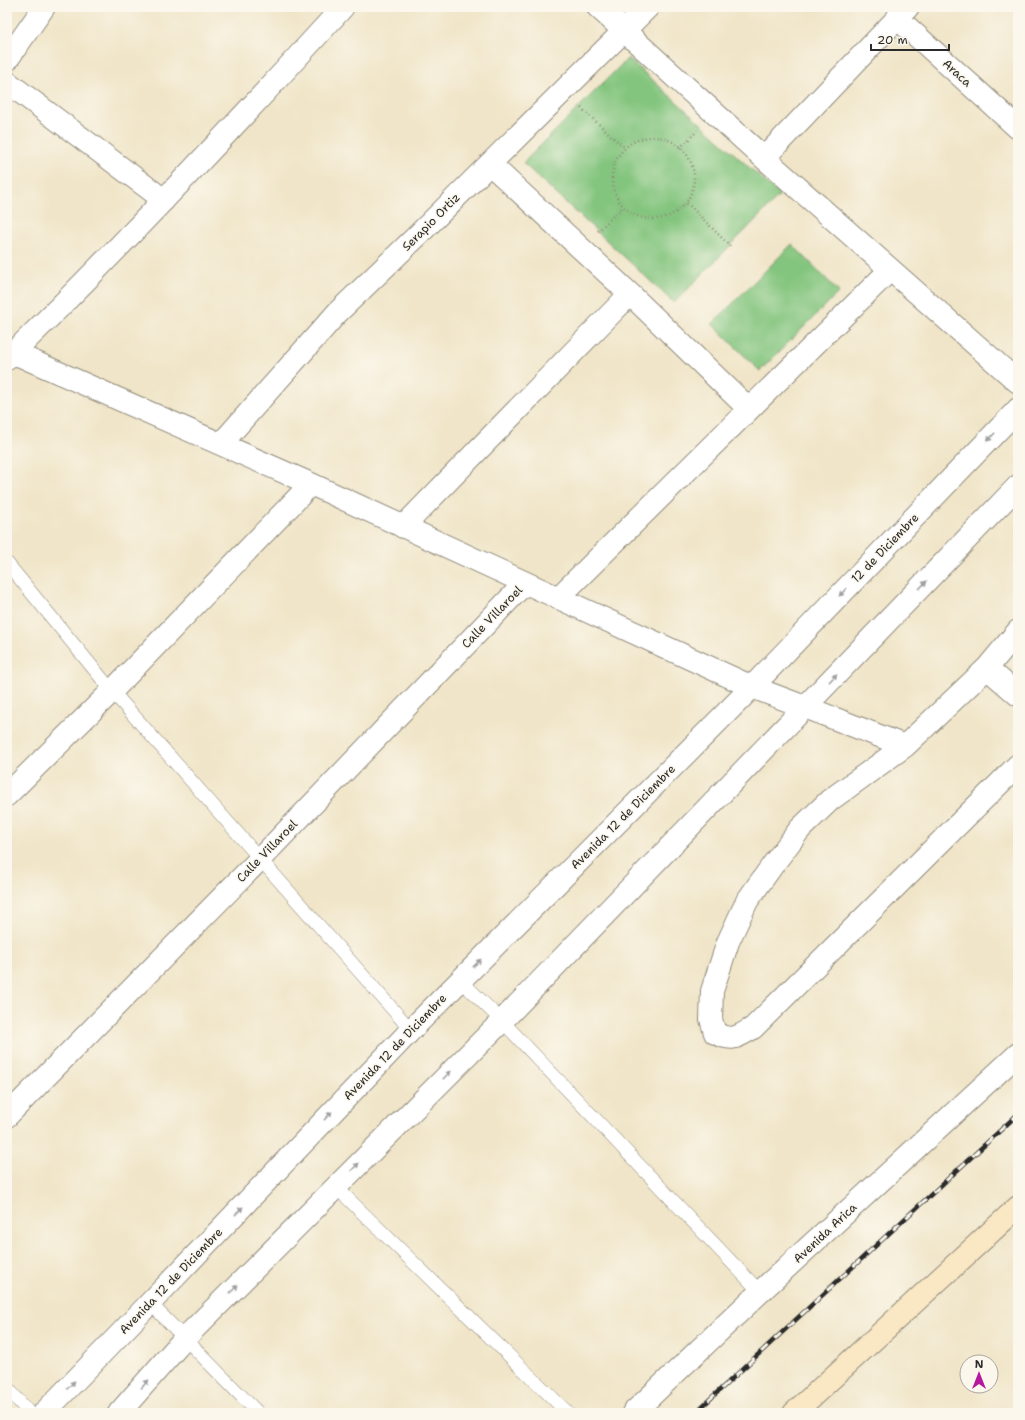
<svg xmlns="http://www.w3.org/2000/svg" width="1025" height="1420" font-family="'Shantell Sans',sans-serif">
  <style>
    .green { fill: #83c57e; stroke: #577854 }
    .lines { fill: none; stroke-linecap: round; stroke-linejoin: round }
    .lane-casing { stroke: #8e887a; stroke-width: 14 }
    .street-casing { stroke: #8e887a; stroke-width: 24 }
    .secondary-casing { stroke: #8e887a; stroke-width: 24 }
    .path { stroke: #8e887a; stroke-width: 2.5; stroke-dasharray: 1 3; stroke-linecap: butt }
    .lane { stroke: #fff; stroke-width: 13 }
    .street { stroke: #fff; stroke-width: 22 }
    .secondary { stroke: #fae7c3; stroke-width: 22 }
    .rail-casing { stroke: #2b2b2b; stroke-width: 4.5 }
    .rail { stroke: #fbf7ec; stroke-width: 3; stroke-dasharray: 9; stroke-linecap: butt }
    .oneway { fill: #a0a0a0 }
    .labels { text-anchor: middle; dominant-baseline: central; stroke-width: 3; stroke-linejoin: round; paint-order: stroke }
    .street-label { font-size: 12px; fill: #2b2b2b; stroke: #fbf7ec }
  </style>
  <rect width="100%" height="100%" fill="#fbf7ec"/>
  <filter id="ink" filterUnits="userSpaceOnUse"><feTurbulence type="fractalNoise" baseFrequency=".025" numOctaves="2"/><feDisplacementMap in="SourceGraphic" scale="8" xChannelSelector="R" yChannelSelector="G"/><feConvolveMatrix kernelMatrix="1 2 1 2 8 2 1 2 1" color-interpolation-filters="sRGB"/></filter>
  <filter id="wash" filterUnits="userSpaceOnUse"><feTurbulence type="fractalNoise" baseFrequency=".012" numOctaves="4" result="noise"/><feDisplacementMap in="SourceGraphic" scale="16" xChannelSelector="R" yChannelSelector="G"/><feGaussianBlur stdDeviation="0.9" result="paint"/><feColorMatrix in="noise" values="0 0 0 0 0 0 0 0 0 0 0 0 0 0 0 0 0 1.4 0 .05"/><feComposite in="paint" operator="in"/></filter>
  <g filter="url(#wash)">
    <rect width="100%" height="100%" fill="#f0e5c8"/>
    <path class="green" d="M628,58L780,195L674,303L523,163Z
      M792,244L839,292L760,371L712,324Z"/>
  </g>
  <g filter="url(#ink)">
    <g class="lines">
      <g class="lane-casing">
        <path id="lane" d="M7,563L112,691L411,1030
          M460,980L502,1021L760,1292
          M336,1187L568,1413
          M150,1303L258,1413
          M7,1387L29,1413"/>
      </g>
      <g class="street-casing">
        <path id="street" d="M598,7L764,158L1018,382
          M897,18L1018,128
          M7,60L44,7
          M7,82L164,200
          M764,158L908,7
          M490,164L630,294L749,409
          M14,353L311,484L752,687L805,707L905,746
          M7,359C123,246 234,127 343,7
          M221,444L337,313L416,237L648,7
          M403,527L630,294
          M558,598L890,270
          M1018,631L987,668L905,746L830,800L800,829L772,866L747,901L728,942L712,991L711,1019L715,1033C733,1042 737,1037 753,1028L1018,765
          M987,668L1018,695
          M7,795L112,691L311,484
          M7,1116L260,859L525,583
          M44,1413L150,1303L411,1030L752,687L1018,409
          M119,1413L185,1338L502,1021L1018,486
          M633,1413L760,1292L1018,1054"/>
      </g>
      <g class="secondary-casing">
        <path id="secondary" d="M794,1413L1018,1207"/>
      </g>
      <path class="path" d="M581,108L625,148
        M612 178a41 41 0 1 1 82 0a41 41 0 1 1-82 0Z
        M680,148L697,131
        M687,203L730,246
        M598,231L623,207"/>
      <use href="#lane" class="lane"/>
      <use href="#street" class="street"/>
      <use href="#secondary" class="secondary"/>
      <g class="rail-casing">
        <path id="rail" d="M695,1413L1018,1114"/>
      </g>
      <use href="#rail" class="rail"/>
    </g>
    <defs><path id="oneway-solid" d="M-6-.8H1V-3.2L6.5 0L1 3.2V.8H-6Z"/></defs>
    <g class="oneway">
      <use href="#oneway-solid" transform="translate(991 437) rotate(134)"/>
      <use href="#oneway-solid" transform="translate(923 585) rotate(-46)"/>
      <use href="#oneway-solid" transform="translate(843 592) rotate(134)"/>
      <use href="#oneway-solid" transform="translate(833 678) rotate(-46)"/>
      <use href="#oneway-solid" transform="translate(477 963) rotate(-45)"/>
      <use href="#oneway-solid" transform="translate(447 1075) rotate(-45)"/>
      <use href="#oneway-solid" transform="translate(328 1116) rotate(-46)"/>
      <use href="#oneway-solid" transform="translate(355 1167) rotate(-45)"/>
      <use href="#oneway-solid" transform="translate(239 1211) rotate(-46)"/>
      <use href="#oneway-solid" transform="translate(234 1289) rotate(-45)"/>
      <use href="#oneway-solid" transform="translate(145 1384) rotate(-48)"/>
      <use href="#oneway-solid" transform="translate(71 1385) rotate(-46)"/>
    </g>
  </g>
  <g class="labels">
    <g class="street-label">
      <text transform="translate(957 73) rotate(42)">Araca</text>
      <text transform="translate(431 222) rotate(-45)">Serapio Ortiz</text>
      <text transform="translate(885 548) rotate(-46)">12 de Diciembre</text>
      <text transform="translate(492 617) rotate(-46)">Calle Villaroel</text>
      <text transform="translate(623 817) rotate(-45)">Avenida 12 de Diciembre</text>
      <text transform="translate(267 851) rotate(-46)">Calle Villaroel</text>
      <text transform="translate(395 1047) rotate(-46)">Avenida 12 de Diciembre</text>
      <text transform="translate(825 1233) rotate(-43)">Avenida Arica</text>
      <text transform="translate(171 1281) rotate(-46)">Avenida 12 de Diciembre</text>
    </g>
  </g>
  <rect width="1025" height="1420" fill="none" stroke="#fbf7ec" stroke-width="24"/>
  <g transform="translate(979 1374)"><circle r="19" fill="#fbf7ec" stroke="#a8a59f"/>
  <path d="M0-3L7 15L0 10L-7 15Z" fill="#b5179e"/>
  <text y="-6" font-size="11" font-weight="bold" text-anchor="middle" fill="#2b2b2b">N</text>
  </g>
  <path d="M871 44v6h78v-6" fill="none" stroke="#2b2b2b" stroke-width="2"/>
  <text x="877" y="44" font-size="12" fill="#2b2b2b" stroke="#fbf7ec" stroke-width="3" paint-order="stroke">20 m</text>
</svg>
